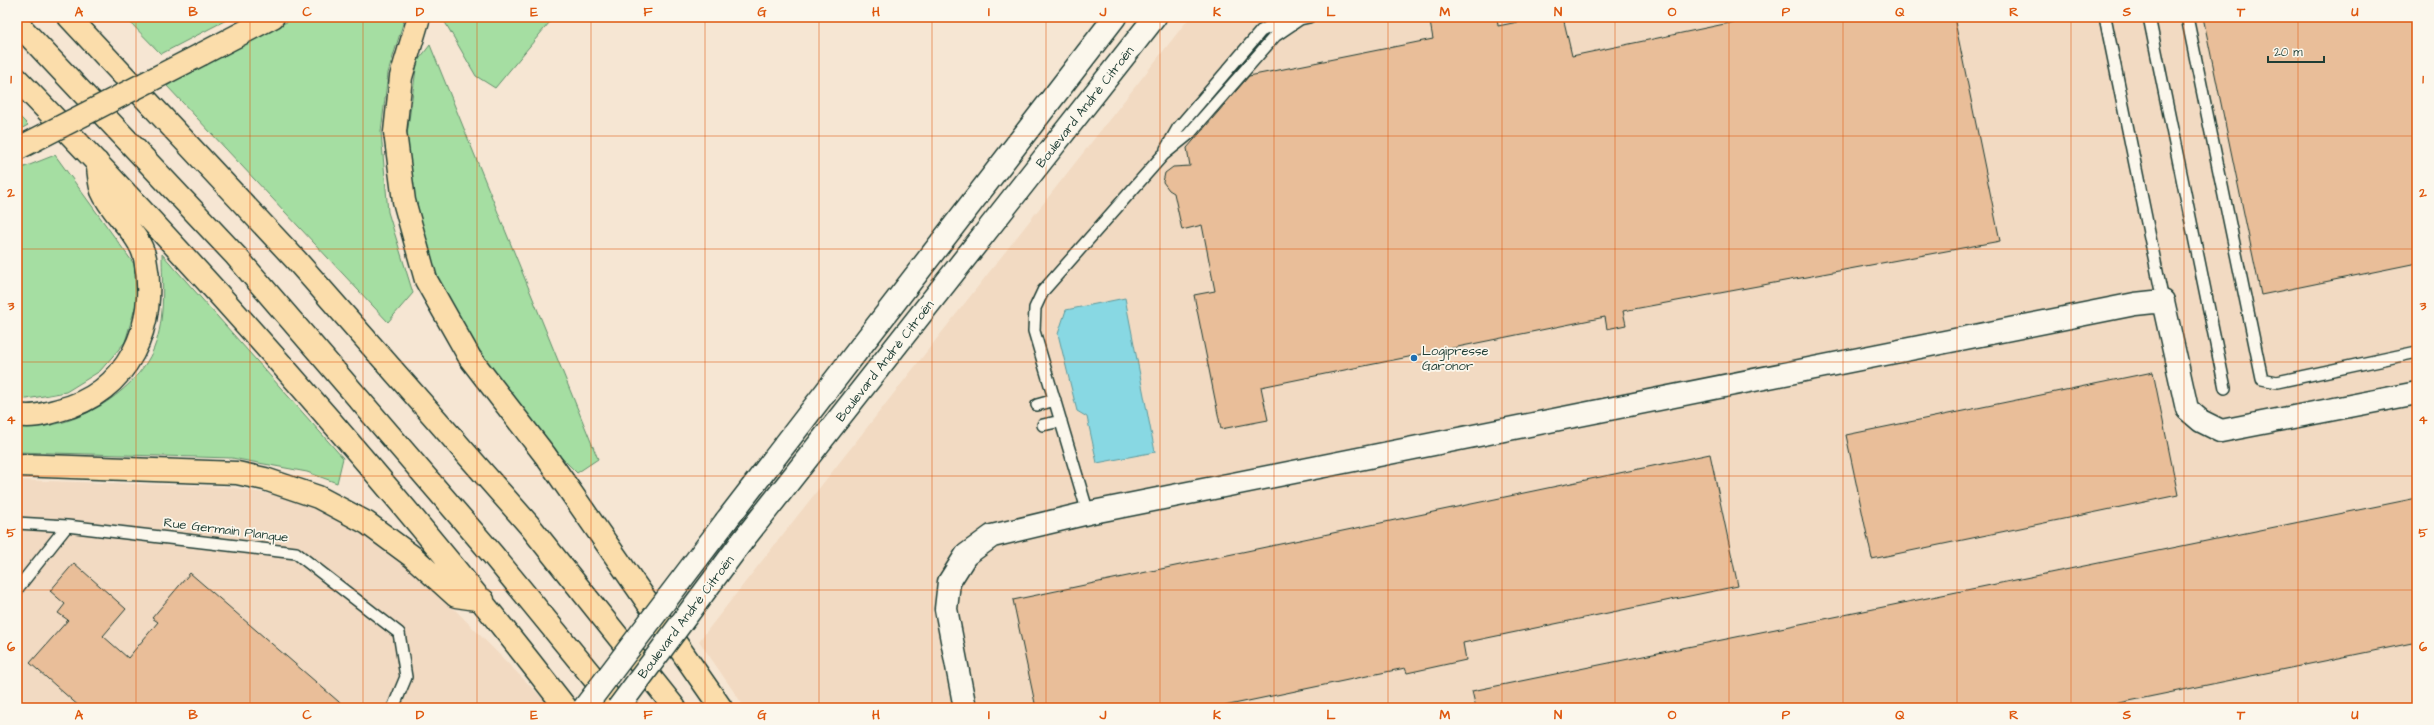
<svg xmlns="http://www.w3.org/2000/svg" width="2434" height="725" font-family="'Architects Daughter',sans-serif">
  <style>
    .built { fill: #f2dac2 }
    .green { fill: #a5dea2; stroke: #628e6b }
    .water { fill: #88d8e3; stroke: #5e9a9d }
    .building { fill: #e9be99; stroke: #1f3d34 }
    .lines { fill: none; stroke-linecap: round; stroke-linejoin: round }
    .service-casing { stroke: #1f3d34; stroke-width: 14 }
    .minor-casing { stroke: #1f3d34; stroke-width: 25 }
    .secondary-casing { stroke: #1f3d34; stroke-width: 25 }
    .primary-casing { stroke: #1f3d34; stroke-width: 25 }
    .motorway-casing { stroke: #1f3d34; stroke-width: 25 }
    .service { stroke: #fbf7ec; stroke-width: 11 }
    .minor { stroke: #fbf7ec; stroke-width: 22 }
    .secondary { stroke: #fbf7ec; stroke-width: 22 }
    .primary { stroke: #fbddab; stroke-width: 22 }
    .motorway { stroke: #fbddab; stroke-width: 22 }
    .secondary-bridge-casing { stroke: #1f3d34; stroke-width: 25; stroke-linecap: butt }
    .primary-bridge-casing { stroke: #1f3d34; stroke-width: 25; stroke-linecap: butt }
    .secondary-bridge { stroke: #fbf7ec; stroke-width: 22 }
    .primary-bridge { stroke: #fbddab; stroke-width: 22 }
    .grid { fill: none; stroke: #de580e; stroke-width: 1; stroke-opacity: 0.55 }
    .poi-dot { fill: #1f6fb2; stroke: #fbf7ec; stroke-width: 1.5 }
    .labels { text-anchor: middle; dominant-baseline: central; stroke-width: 3.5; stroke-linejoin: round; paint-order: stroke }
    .street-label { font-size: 13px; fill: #1f3d34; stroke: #fbf7ec }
    .poi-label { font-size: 13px; fill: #1f3d34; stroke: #fbf7ec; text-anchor: start }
    .neatline { fill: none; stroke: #de580e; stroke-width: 1.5 }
    .grid-label { font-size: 13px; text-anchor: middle; font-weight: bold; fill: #de580e }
  </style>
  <rect width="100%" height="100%" fill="#f6e6d3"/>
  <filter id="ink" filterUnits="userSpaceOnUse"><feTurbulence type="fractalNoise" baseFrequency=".025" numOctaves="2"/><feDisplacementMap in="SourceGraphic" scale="8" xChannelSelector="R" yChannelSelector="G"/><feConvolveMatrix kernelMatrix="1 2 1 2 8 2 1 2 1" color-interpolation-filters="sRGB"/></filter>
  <g filter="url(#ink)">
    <path class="built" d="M1190,17H2417V708H745L699,641Z
      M17,480L229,487L300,499L401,555L552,708H17Z"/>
    <path class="green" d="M125,17H232L161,54Z
      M297,17H405L388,73L381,132L388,212L413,293L388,322L167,86L213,58Z
      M442,17H554L495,88L476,76Z
      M430,45L598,459L577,473L556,452L481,356L437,279L414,200L407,135L417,62Z
      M17,114L28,125L17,131Z
      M55,155L134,264L137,301L125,342L100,371L66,392L27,399L17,398V170Z
      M162,254L343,458L337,483L307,472L232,458L17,452V426C67,434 135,395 154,348C166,318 162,284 162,254Z"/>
    <path class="water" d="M1125,298L1155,452L1097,463L1087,417L1077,411L1058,334L1066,310Z"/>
    <path class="building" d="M1457,17H1497L1498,26L1542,17H1563L1572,56L1758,17H1954L2000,241L1623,311L1626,325L1607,329L1605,317L1261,387L1268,420L1221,429L1194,295L1215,291L1202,225L1182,230L1174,193L1169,190L1163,182L1165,173L1173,167L1190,166L1187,148L1249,76L1433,39L1430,22Z
      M2203,17H2417V263L2261,295Z
      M2153,372L2178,495L1872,559L1846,435Z
      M1710,454L1738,586L1463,643L1466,660L1407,673L1405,668L1215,708H1036L1013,600Z
      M2417,498V642L2095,708H1476L1472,691Z
      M74,563L126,609L103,636L128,658L158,622L152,618L190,573L346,708H81L30,663L68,620L58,613L65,604L50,591Z"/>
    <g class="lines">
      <g class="service-casing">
        <path id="service" d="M2105,17L2163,301
          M2149,17L2225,388
          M2187,17L2262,379L2277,382L2417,352
          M1166,149L1178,128L1261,31L1273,25L1309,17
          M1037,405L1055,400
          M1043,425L1061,421
          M1088,513L1034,331L1035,308L1043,291L1163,155L1189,134L1275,36L1300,19
          M17,523L67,526L296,553L399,633L406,677L393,708
          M17,589L67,526"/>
      </g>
      <g class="minor-casing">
        <path id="minor" d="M965,708L946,609L949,582L966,555L992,536L1088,513L2135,304L2163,301L2187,409L2201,421L2221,431L2417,393"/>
      </g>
      <g class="secondary-casing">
        <path id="secondary" d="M726,521L1115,17
          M740,544L1155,17"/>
      </g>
      <g class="primary-casing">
        <path id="primary" d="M202,54L273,17"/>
      </g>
      <g class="motorway-casing">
        <path id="motorway" d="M69,17L296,260L529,525L675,708
          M419,17L401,77L395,132L404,201L426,280L470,358L545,455L721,708
          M17,23L236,256L493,555L618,708
          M17,79C211,279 396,488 566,708
          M17,415C32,418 44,414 59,410C128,393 159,325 145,258C139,232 112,215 102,191C99,183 99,171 97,162
          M17,465L237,473L265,479L318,497L367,523L413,557L456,596L483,600"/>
      </g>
      <use href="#service" class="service"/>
      <use href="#minor" class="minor"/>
      <use href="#secondary" class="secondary"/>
      <use href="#primary" class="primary"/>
      <use href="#motorway" class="motorway"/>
      <g class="secondary-bridge-casing">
        <path id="secondary-bridge" d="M584,708L726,521
          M618,708L740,544"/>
      </g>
      <g class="primary-bridge-casing">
        <path id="primary-bridge" d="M17,149L202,54"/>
      </g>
      <use href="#secondary-bridge" class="secondary-bridge"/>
      <use href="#primary-bridge" class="primary-bridge"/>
    </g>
  </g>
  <path class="grid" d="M136,17V708M250,17V708M363,17V708M477,17V708M591,17V708M705,17V708M819,17V708M932,17V708M1046,17V708M1160,17V708M1274,17V708M1388,17V708M1502,17V708M1615,17V708M1729,17V708M1843,17V708M1957,17V708M2071,17V708M2184,17V708M2298,17V708M17,136H2417M17,249H2417M17,362H2417M17,476H2417M17,590H2417"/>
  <circle class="poi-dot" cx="1414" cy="358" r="4"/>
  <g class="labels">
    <g class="street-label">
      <text transform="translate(1085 107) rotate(-52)">Boulevard André Citroën</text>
      <text transform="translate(885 361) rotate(-52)">Boulevard André Citroën</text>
      <text transform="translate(226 530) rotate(7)">Rue Germain Planque</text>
      <text transform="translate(686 617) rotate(-53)">Boulevard André Citroën</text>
    </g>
    <g class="poi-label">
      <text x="1422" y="351">Logipresse<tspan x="1422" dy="15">Garonor</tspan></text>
    </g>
  </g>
  <rect width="2434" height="725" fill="none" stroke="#fbf7ec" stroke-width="44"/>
  <path d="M2268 56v6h56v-6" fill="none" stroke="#1f3d34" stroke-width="2"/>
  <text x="2274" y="56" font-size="12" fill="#1f3d34" stroke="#fbf7ec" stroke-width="3" paint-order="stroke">20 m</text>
  <rect x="22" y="22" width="2390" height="681" class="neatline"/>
  <g class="grid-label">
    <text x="79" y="16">A</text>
    <text x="193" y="16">B</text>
    <text x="307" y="16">C</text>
    <text x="420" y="16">D</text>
    <text x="534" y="16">E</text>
    <text x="648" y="16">F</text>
    <text x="762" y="16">G</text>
    <text x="876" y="16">H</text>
    <text x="989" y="16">I</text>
    <text x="1103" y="16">J</text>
    <text x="1217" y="16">K</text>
    <text x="1331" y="16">L</text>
    <text x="1445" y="16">M</text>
    <text x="1558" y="16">N</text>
    <text x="1672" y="16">O</text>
    <text x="1786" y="16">P</text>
    <text x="1900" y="16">Q</text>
    <text x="2014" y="16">R</text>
    <text x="2127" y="16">S</text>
    <text x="2241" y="16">T</text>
    <text x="2355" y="16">U</text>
    <text x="11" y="83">1</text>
    <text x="2423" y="83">1</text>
    <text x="11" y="197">2</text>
    <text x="2423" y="197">2</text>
    <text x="11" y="310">3</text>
    <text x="2423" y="310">3</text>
    <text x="11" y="424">4</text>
    <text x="2423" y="424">4</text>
    <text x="11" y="537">5</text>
    <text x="2423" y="537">5</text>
    <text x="11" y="651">6</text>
    <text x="2423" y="651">6</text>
    <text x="79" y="719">A</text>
    <text x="193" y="719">B</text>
    <text x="307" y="719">C</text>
    <text x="420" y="719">D</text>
    <text x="534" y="719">E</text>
    <text x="648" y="719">F</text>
    <text x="762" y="719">G</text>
    <text x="876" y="719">H</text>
    <text x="989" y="719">I</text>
    <text x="1103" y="719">J</text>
    <text x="1217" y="719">K</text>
    <text x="1331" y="719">L</text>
    <text x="1445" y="719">M</text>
    <text x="1558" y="719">N</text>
    <text x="1672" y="719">O</text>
    <text x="1786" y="719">P</text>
    <text x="1900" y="719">Q</text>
    <text x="2014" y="719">R</text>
    <text x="2127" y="719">S</text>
    <text x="2241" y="719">T</text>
    <text x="2355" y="719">U</text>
  </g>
</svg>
